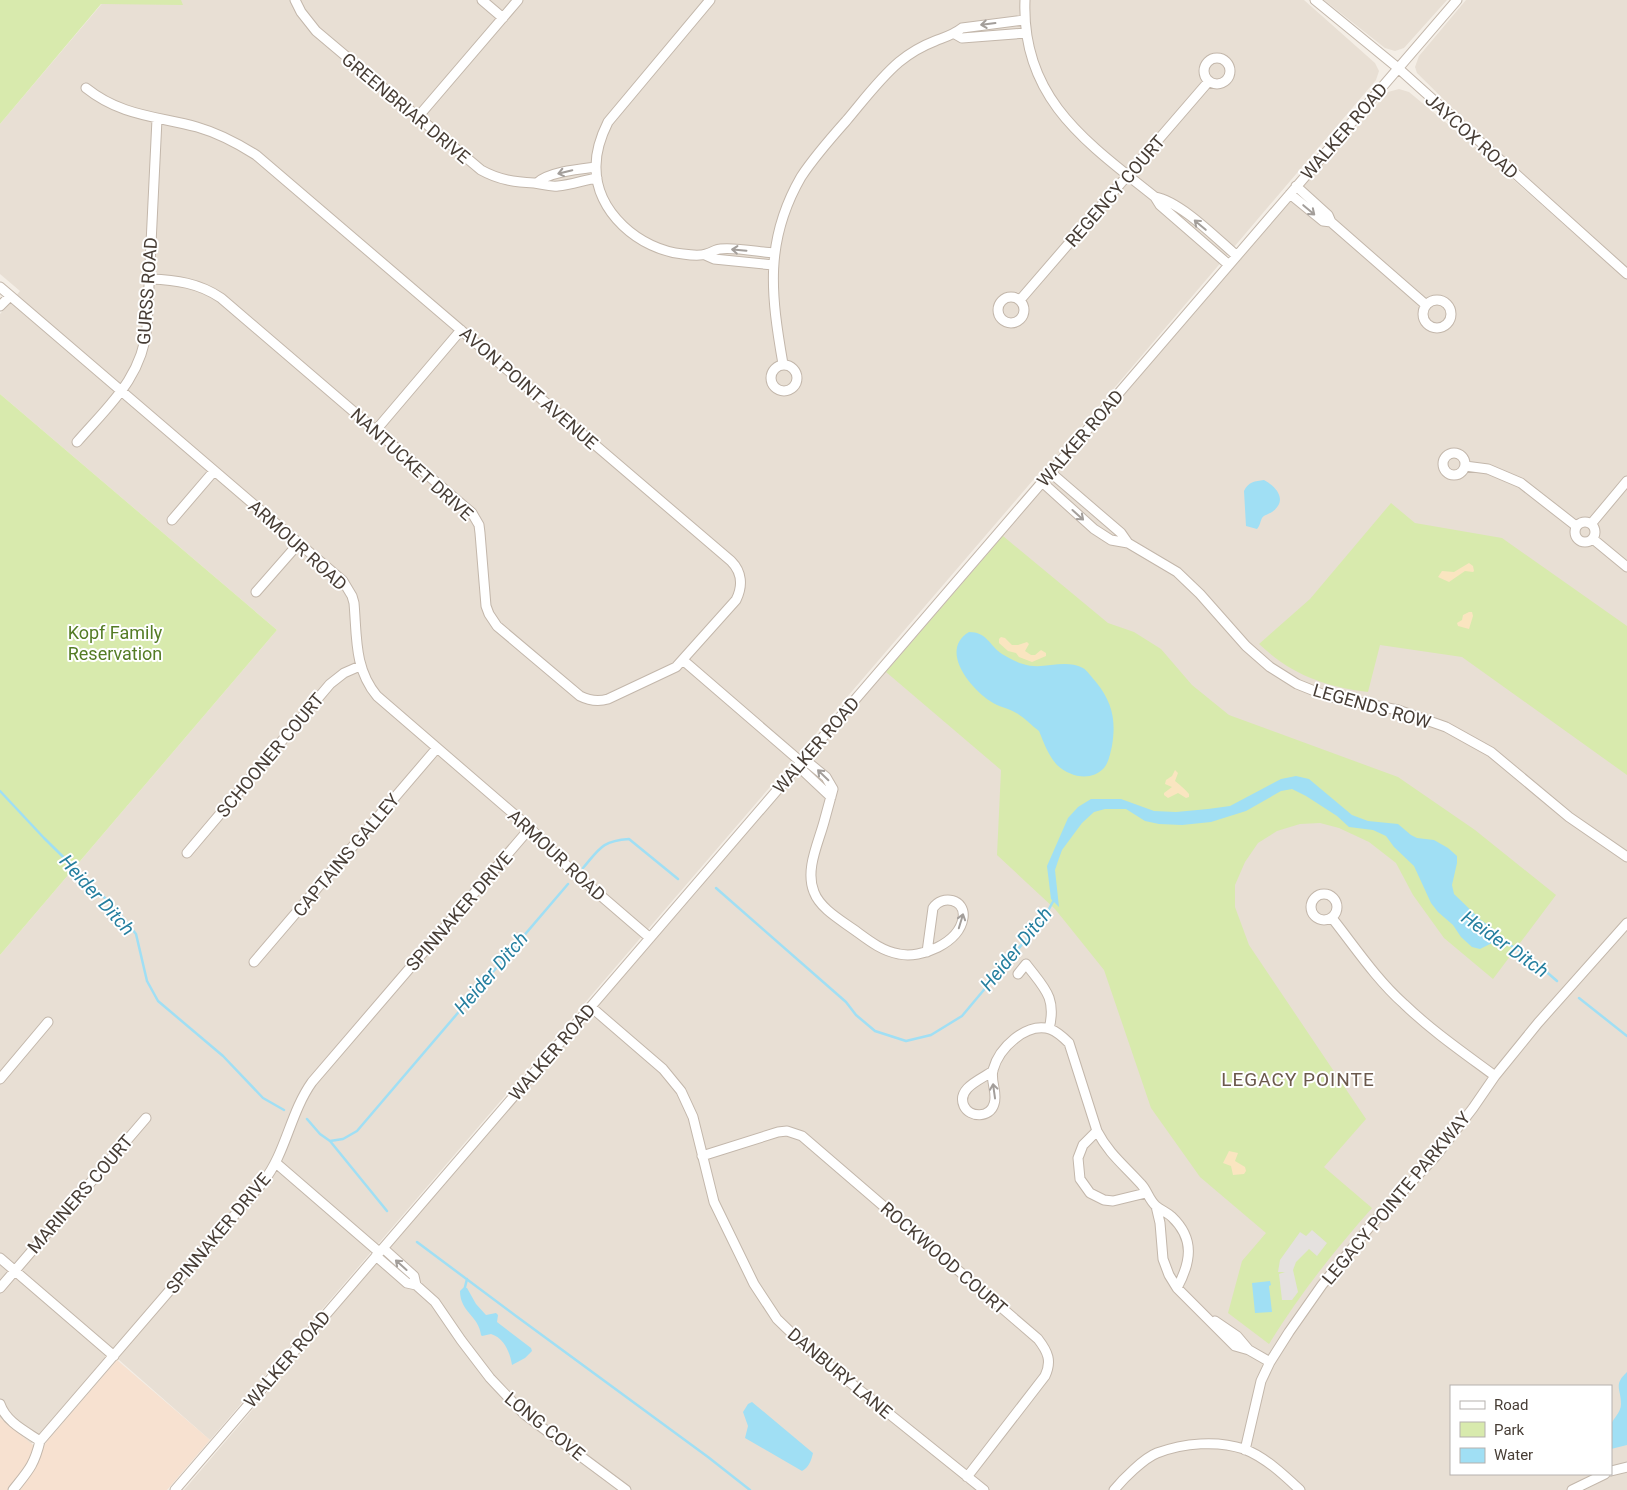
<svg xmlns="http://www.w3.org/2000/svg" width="1627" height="1490" font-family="Roboto,sans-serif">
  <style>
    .residential { fill: #e8dfd4; fill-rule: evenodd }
    .commercial { fill: #f7e1d0 }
    .green { fill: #d8eaad }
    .sand { fill: #fae5c0 }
    .parking { fill: #e5e1df }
    .water { fill: #a0dff4 }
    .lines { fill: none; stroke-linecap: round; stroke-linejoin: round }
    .stream { stroke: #a0dff4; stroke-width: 2.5 }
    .minor-casing { stroke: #c3b7ab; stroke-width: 11 }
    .minor { stroke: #fff; stroke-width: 9 }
    .oneway { stroke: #a39e9a }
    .labels { text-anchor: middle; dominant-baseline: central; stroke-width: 4; stroke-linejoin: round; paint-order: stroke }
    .street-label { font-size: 18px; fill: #473d35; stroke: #fff }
    .park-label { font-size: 18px; fill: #547c25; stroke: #fff }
    .water-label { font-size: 19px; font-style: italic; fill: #257f9f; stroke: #fff }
    .neighbourhood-label { font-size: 19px; letter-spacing: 1px; fill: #6b594c; stroke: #fff }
  </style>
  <rect width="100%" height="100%" fill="#f4eee6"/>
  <path class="residential" d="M105,0H1304L1375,63L1379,71L1376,80L1042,473L1040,472L210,1440L110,1352L31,1444L0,1418V955L277,630L0,394V314L20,291L0,274V124Z
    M1324,0H1447L1404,48L1395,51L1385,48Z
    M1466,0H1627V269L1510,165L1417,73L1415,67L1419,56Z
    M1399,89L1409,92L1498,166L1589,247L1592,244L1627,274V1490H184L323,1327L318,1322L410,1216L414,1219L701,887L698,882L1101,414L1105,417L1278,216L1274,213L1345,130L1350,135L1388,92ZM1451,1386H1611V1474H1451Z"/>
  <path class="commercial" d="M117,1360L210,1440L167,1490H0V1418L33,1445L34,1450L41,1451L47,1441Z"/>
  <path class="green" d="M0,0H181L183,5L101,4L0,124Z
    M0,394L277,630L0,955Z
    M1391,503L1415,523L1502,538L1627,626V775L1462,657L1380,645L1368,692C1324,686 1292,675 1259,644L1310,599Z
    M1003,536L1108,623L1134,632L1161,649L1192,685L1229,715L1398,777L1475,830L1556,895L1493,979L1444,938L1413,895L1396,863L1369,842L1339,828L1320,823L1300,824L1277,831L1258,843L1245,862L1235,885V907L1249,945L1366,1119L1324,1167L1372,1208C1334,1251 1299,1295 1269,1344L1228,1313L1242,1261L1266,1233L1200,1177L1151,1108L1104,970L1055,909L997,855L1001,770L886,672Z"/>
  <path class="sand" d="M1469,563L1473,566L1474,571L1473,572L1465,571L1449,582L1438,577L1442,571L1454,572Z
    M1469,612H1472L1473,616L1469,629L1458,626L1457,623L1462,620L1463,615Z
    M1001,637L1005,638L1012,645H1018L1027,642L1029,644L1025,651L1031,655H1035L1041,650L1046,653V656L1032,662L1019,657L1016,653L1008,651L999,643V639Z
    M1175,770L1178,773L1175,781C1180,785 1185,789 1189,794V797L1186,798L1178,793L1168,798L1164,795V793L1172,787L1165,784L1166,780L1172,776Z
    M1229,1151L1238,1153L1235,1161L1245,1167L1246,1171L1244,1174L1233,1175L1231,1166L1223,1163Z"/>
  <path class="parking" d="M1312,1230L1327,1243L1317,1256L1309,1249L1296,1262L1293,1270L1298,1292L1292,1300H1282L1279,1274L1285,1272H1278L1280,1260L1300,1232L1306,1236Z"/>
  <path class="water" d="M1264,480C1277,487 1288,501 1272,512C1269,514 1264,515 1262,518C1260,522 1260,526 1257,529L1246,526L1244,491C1248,482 1255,481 1264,480Z
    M969,632C987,632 989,645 1002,654C1009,658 1016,662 1023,664C1043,671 1063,658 1083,668C1088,671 1092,678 1096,682C1113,703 1116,721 1112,746C1110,754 1109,762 1104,768C1091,782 1070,777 1057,765C1048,755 1044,743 1039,731C1032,726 1026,719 1018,714C1009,708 998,707 990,701C970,688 939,650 969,632Z
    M1296,776L1309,779L1352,815L1368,821L1398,824L1411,835L1417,838L1434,840L1448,848L1457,856V863L1452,885L1454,894L1481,920L1499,933L1500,939L1480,949L1472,947L1461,937L1453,925L1438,912L1431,903L1414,866L1394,847L1386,836L1373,830L1349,827L1337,816L1306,796L1292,789L1281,791L1246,811L1211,822L1182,825L1159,824L1145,821L1126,809H1105L1094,812L1082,823L1062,850L1058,861L1055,870L1059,907L1051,899L1047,866L1068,818L1078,807L1091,799H1121L1154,811L1176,812L1208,809L1230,806L1281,779Z
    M1270,1281L1271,1285L1269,1286L1272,1312L1255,1313L1252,1283Z
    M464,1287L467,1288L476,1304L486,1315L496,1313L498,1315L497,1322L531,1348L532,1351L525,1358L512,1365C510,1352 504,1338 491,1334L482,1336L481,1335C479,1316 460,1312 460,1291Z
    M1627,1372V1445L1611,1449C1611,1442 1609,1432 1611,1425C1613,1418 1621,1413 1621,1404C1621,1389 1613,1385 1627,1372Z
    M752,1402L813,1453C811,1461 809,1467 802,1471L745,1438L748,1426L743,1412L748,1404Z"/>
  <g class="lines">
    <path class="stream" d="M0,791L44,838L116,909L136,934L147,981L158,1001L223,1056L263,1098L284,1110
      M583,868C600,848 602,841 629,839L678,879
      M716,888L846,1002L856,1015L875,1031L906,1041L931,1035L962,1016L1044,918L1055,898
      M1498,938L1527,955L1557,981
      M1579,998L1627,1036
      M307,1119L320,1134L330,1141L343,1139L357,1131L568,884
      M330,1141L387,1211
      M417,1242L516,1316L708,1457L750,1490
      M465,1287L467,1279"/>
    <g class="minor-casing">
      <path id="minor" d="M295,0L301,12L316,31L481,170C499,180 515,182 534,183C542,184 549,187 558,186C571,185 584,180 597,178
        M482,0L503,18
        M710,0L608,122C601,136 596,150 596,166C595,212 640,250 683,254C690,255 700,256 706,254C711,253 716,249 720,249C735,247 759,252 774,253
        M1025,0C1021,98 1086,142 1155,197L1160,205L1229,265
        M1315,0L1398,68L1627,274
        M955,34L962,38L1026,33
        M1204 71a13 13 0 1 1 26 0a13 13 0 1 1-26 0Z
        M86,88C121,116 156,116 197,127C218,133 237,143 256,155L731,561C742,572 743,586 736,600L676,667L608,699C598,702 590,701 580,696L497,626L489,614L486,606L480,533L479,525L472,513L221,298C199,283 176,280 150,279
        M417,118L518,0
        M537,183C548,172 580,169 596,167
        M1296,186L1328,215L1331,222L1426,305
        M1290,194L1323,221L1331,222
        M1155,197C1181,202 1216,238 1237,256
        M705,255L714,259L773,265
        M0,287L343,581L352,596L354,603C357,637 354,668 377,696L530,828L571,870L650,938
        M998 310a13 13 0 1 1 26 0a13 13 0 1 1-26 0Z
        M1020,300L1209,81
        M1423 314a14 14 0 1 1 28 0a14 14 0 1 1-28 0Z
        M0,306L10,296
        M783,364C771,295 764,241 801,177C814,157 830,139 846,121C863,101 879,79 899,62C910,53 922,46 935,41C945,37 953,35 962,28L1024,20
        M771 378a13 13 0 1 1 26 0a13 13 0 1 1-26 0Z
        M376,430L461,330
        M77,442C109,405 142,378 147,327L157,119
        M1443 464a11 11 0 1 1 22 0a11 11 0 1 1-22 0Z
        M1465,466L1488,469L1521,483L1576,526
        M1050,472L1121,533L1128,543
        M1042,482L1094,529L1111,540L1128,543L1177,572L1200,594L1246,646L1270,667L1297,684L1327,696L1398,710L1446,727L1491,752L1569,817L1627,857
        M172,520L214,471
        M1575 532a10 10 0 1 1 20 0a10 10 0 1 1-20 0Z
        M1591,524L1627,481
        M1593,539L1627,567
        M256,592L299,543
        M684,661L801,762
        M804,759L826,777L833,789C830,800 827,811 824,822C818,844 805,870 814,892C820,908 839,919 853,929C867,939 881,951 899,954C921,959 959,943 963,918C966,899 942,894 933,908L927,952
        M798,766L831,797
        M187,853L330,684L344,673L360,666
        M1311 907a13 13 0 1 1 26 0a13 13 0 1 1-26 0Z
        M1332,918C1355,947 1376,979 1404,1004C1432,1031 1464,1053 1495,1076
        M254,962L437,748
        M1018,974L1026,964C1044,988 1057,997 1049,1029
        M591,1007L663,1069L681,1091L693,1117L714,1202L754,1284L777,1319L806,1347L984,1490
        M993,1071C982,1079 956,1088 964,1106C970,1118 990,1118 994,1104C998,1093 990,1081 993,1070C999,1048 1026,1022 1050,1029C1058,1032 1064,1038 1069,1043L1097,1131C1109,1154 1124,1165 1141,1184C1147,1190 1149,1200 1156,1206C1161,1210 1168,1213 1172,1217C1195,1239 1191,1262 1177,1288
        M0,1079L48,1022
        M1097,1131L1083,1145L1078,1158L1080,1179L1090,1193L1104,1200L1113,1201L1146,1193
        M702,1156L778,1132L787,1131L802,1136L1038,1339C1048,1352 1052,1361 1045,1376L967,1477
        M276,1163L379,1252
        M1156,1206L1160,1223L1163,1259L1169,1275L1177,1288L1235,1346L1249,1350L1270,1362
        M383,1248L414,1276L416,1285L435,1302L461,1340L490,1378L524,1414L626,1490
        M376,1256L407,1283L416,1285
        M0,1258L114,1356
        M0,1288L146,1118
        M1215,1321L1237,1336L1248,1349
        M0,1404C6,1422 25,1431 40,1441C34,1466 28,1471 13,1490
        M40,1441L263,1182C286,1153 290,1113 312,1082L530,828
        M1245,1450L1261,1381L1270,1362L1289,1332L1322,1285L1372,1224L1436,1156L1473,1108L1495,1076L1538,1023L1627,923
        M1611,1471L1627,1467
        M175,1490L1457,0
        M1114,1490C1123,1479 1144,1458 1157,1453C1184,1443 1217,1440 1244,1449C1265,1457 1284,1475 1300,1490
        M1572,1490L1605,1474"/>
    </g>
    <use href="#minor" class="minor"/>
  </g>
  <defs><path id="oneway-shaft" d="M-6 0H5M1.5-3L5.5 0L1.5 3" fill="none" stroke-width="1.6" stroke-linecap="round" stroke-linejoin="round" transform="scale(1.25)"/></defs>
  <g class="oneway">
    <use href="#oneway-shaft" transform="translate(988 24) rotate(173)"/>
    <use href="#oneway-shaft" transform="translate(565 172) rotate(167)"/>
    <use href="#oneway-shaft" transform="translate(1309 210) rotate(40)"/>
    <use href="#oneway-shaft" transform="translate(1200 225) rotate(-140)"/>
    <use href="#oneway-shaft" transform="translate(739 250) rotate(-175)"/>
    <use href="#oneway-shaft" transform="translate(1078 515) rotate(42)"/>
    <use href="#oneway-shaft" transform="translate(823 775) rotate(-136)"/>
    <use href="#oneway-shaft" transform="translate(961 921) rotate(-73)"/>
    <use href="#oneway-shaft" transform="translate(994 1091) rotate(-98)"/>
    <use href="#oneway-shaft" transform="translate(401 1265) rotate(-138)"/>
  </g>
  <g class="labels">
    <g class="street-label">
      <text transform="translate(406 108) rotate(40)">GREENBRIAR DRIVE</text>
      <text transform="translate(1344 131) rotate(-49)">WALKER ROAD</text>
      <text transform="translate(1472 136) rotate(42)">JAYCOX ROAD</text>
      <text transform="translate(1115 191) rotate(-49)">REGENCY COURT</text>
      <text transform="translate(147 291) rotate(-86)">GURSS ROAD</text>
      <text transform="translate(529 388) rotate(41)">AVON POINT AVENUE</text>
      <text transform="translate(1080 438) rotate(-49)">WALKER ROAD</text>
      <text transform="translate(412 464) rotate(42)">NANTUCKET DRIVE</text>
      <text transform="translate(298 545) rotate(42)">ARMOUR ROAD</text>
      <text transform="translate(1372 706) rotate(16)">LEGENDS ROW</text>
      <text transform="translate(816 745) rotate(-49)">WALKER ROAD</text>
      <text transform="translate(270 755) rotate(-50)">SCHOONER COURT</text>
      <text transform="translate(346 855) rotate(-50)">CAPTAINS GALLEY</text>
      <text transform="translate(557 855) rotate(43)">ARMOUR ROAD</text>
      <text transform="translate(459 911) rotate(-49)">SPINNAKER DRIVE</text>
      <text transform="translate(552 1052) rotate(-49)">WALKER ROAD</text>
      <text transform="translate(80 1194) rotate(-49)">MARINERS COURT</text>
      <text transform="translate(1396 1198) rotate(-50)">LEGACY POINTE PARKWAY</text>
      <text transform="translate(218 1233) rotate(-50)">SPINNAKER DRIVE</text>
      <text transform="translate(944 1258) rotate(41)">ROCKWOOD COURT</text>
      <text transform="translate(287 1359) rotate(-49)">WALKER ROAD</text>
      <text transform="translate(840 1373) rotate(40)">DANBURY LANE</text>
      <text transform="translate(545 1426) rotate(39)">LONG COVE</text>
    </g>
    <g class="park-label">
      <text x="115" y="632">Kopf Family<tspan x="115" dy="21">Reservation</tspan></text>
    </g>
    <g class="water-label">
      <text transform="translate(97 895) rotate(48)">Heider Ditch</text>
      <text transform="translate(1505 944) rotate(35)">Heider Ditch</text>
      <text transform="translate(1016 949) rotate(-51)">Heider Ditch</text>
      <text transform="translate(491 973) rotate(-49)">Heider Ditch</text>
    </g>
    <g class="neighbourhood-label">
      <text x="1298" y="1079">LEGACY POINTE</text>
    </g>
  </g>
  <rect x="1450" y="1385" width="162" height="90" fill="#ffffff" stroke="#b5b1ae"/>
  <rect x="1460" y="1401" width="25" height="8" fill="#ffffff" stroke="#b5b1ae"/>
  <text x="1494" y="1410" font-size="15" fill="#473d35">Road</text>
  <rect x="1460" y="1422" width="25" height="15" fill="#d8eaad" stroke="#b5b1ae"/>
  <text x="1494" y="1435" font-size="15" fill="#473d35">Park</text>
  <rect x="1460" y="1448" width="25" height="15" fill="#a0dff4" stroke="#b5b1ae"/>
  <text x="1494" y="1460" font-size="15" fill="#473d35">Water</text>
</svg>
